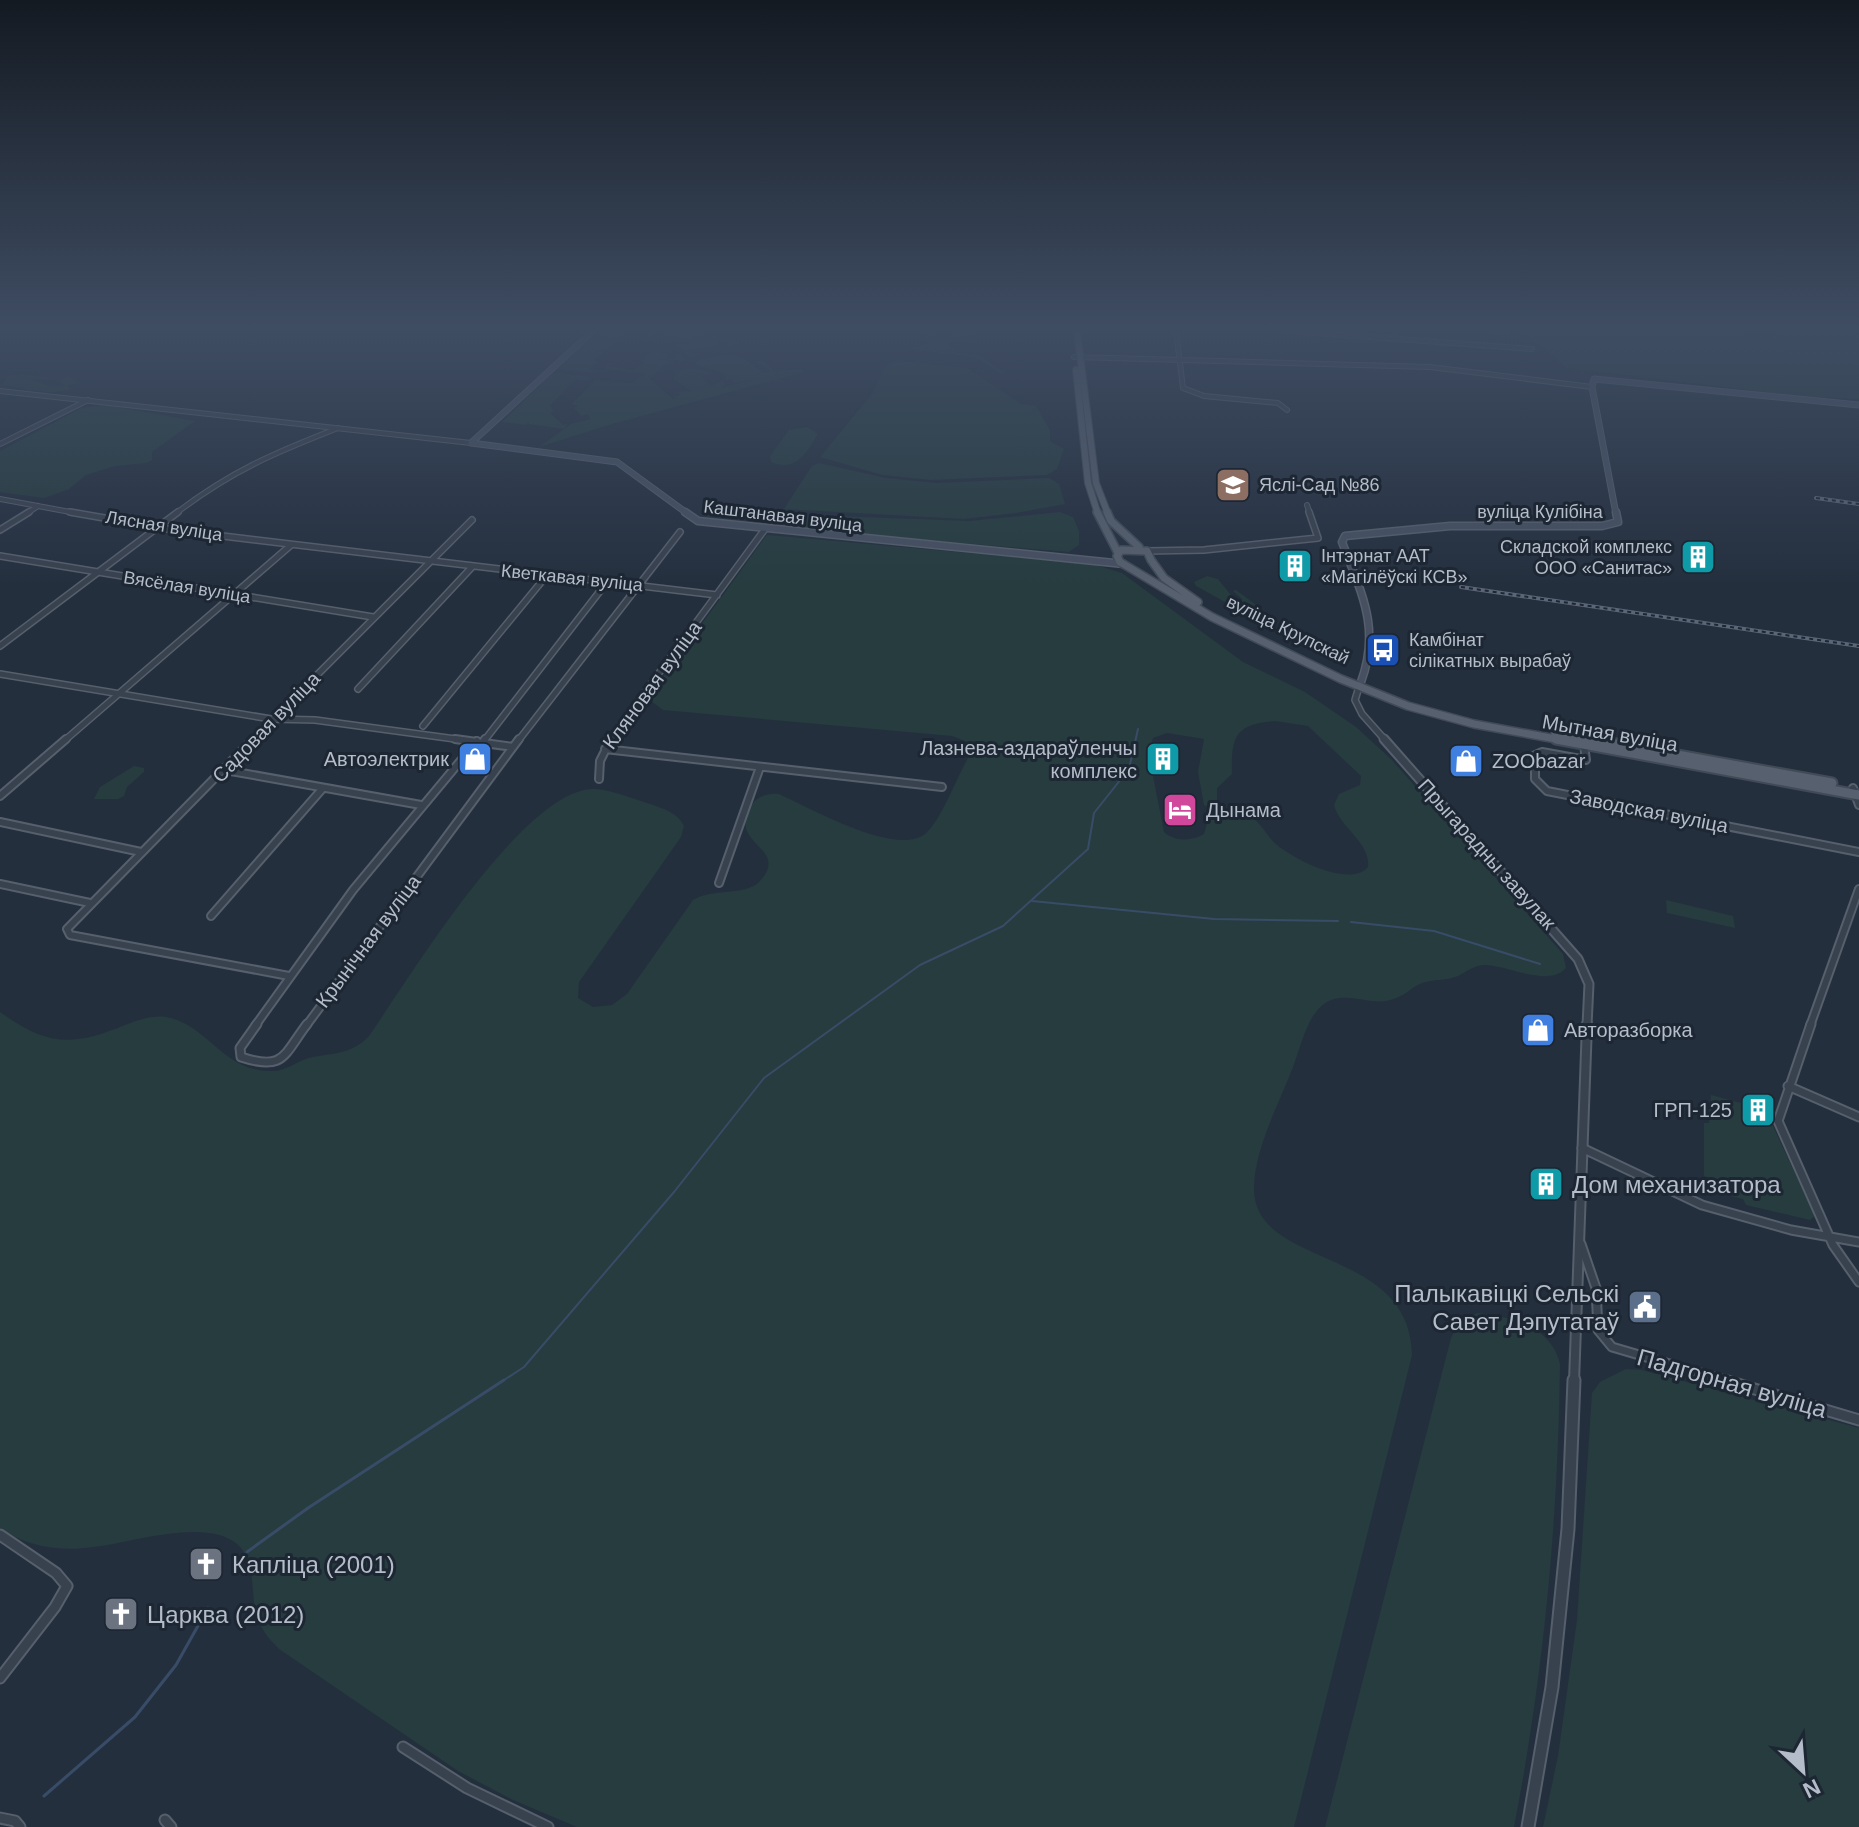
<svg xmlns="http://www.w3.org/2000/svg" width="1859" height="1827" font-family="Arial,sans-serif">
  <style>
    .green { fill: #263c3f; fill-rule: evenodd }
    .lines { fill: none; stroke-linecap: round; stroke-linejoin: round }
    .stream-far1 { stroke: #394c67; stroke-width: 2 }
    .stream { stroke: #394c67; stroke-width: 3 }
    .minor-far4-casing { stroke: #565f6c; stroke-width: 6 }
    .minor-far3-casing { stroke: #565f6c; stroke-width: 8 }
    .minor-far2-casing { stroke: #565f6c; stroke-width: 10 }
    .minor-far1-casing { stroke: #565f6c; stroke-width: 11 }
    .minor-casing { stroke: #565f6c; stroke-width: 13 }
    .tertiary-far4-casing { stroke: #565f6c; stroke-width: 6 }
    .tertiary-far3-casing { stroke: #565f6c; stroke-width: 8 }
    .tertiary-far2-casing { stroke: #565f6c; stroke-width: 11 }
    .tertiary-far1-casing { stroke: #565f6c; stroke-width: 12 }
    .tertiary-casing { stroke: #565f6c; stroke-width: 15 }
    .secondary-far1-casing { stroke: #565f6c; stroke-width: 7 }
    .secondary-casing { stroke: #565f6c; stroke-width: 9 }
    .primary-far2-casing { stroke: #414a57; stroke-width: 8 }
    .primary-far1-casing { stroke: #414a57; stroke-width: 10 }
    .primary-casing { stroke: #414a57; stroke-width: 13 }
    .minor-far4 { stroke: #38414e; stroke-width: 4 }
    .minor-far3 { stroke: #38414e; stroke-width: 5 }
    .minor-far2 { stroke: #38414e; stroke-width: 6 }
    .minor-far1 { stroke: #38414e; stroke-width: 7 }
    .minor { stroke: #38414e; stroke-width: 9 }
    .tertiary-far4 { stroke: #38414e; stroke-width: 4 }
    .tertiary-far3 { stroke: #38414e; stroke-width: 5 }
    .tertiary-far2 { stroke: #38414e; stroke-width: 7 }
    .tertiary-far1 { stroke: #38414e; stroke-width: 8 }
    .tertiary { stroke: #38414e; stroke-width: 11 }
    .secondary-far1 { stroke: #465061; stroke-width: 5 }
    .secondary { stroke: #465061; stroke-width: 6 }
    .primary-far2 { stroke: #56606e; stroke-width: 6 }
    .primary-far1 { stroke: #56606e; stroke-width: 7 }
    .primary { stroke: #56606e; stroke-width: 9 }
    .rail-casing { stroke: #5a6575; stroke-width: 4 }
    .rail { stroke: #1d2633; stroke-width: 2; stroke-dasharray: 4; stroke-linecap: butt }
    .labels { text-anchor: middle; dominant-baseline: central; stroke-width: 6; stroke-linejoin: round; paint-order: stroke }
    .far-poi-label { font-size: 18px; fill: #b4bcc9; stroke: #1d2633; text-anchor: start }
    .far-street-label { font-size: 18px; fill: #b4bcc9; stroke: #1d2633 }
    .street-label { font-size: 20px; fill: #b4bcc9; stroke: #1d2633 }
    .poi-label { font-size: 20px; fill: #b4bcc9; stroke: #1d2633; text-anchor: end }
    .near-poi-label { font-size: 24px; fill: #b4bcc9; stroke: #1d2633; text-anchor: start }
    .near-street-label { font-size: 24px; fill: #b4bcc9; stroke: #1d2633 }
  </style>
  <rect width="100%" height="100%" fill="#242f3e"/>
  <path class="green" d="M600,331H628L594,360L598,362L589,369L596,371L594,373L558,369Z
    M650,331L715,336L720,339L716,341L718,344L742,342L725,349L728,346L725,343L688,351L697,356L690,357L675,345L689,344L687,340L655,334L651,338L656,341L642,339Z
    M915,331H931L940,338L971,331L993,333L950,339L953,341L947,343L959,352L944,351L979,355L1005,373L1002,374L975,357L906,349L946,340L928,341L923,337L928,335Z
    M1518,331H1724L1765,341L1780,331H1859V399L1800,396L1566,368L1552,354Z
    M655,352L670,354L666,356L670,359L677,358L674,354H679L688,361L656,359L676,362L664,365L650,379L673,399H678L673,397L680,395L679,392L692,391L673,379C680,364 699,369 713,373L701,376L711,386L722,381L726,385L720,388L764,377L735,383L731,379L726,380L724,378L727,376L721,372L696,365V361C730,352 736,350 763,373L771,371L755,361H763L774,371L801,369L804,372L612,424L539,447L571,424L590,419L588,414L581,416L574,408L578,406L572,404L595,380L631,383L645,374L605,369L608,366L633,370L645,362L635,359L644,360L645,355Z
    M898,361L967,368L1021,404L1036,406L1050,430V441L1064,449L1057,469L1047,475L931,480L882,475L820,457L872,394L886,366Z
    M558,373L591,377L587,381L576,379L550,405L554,411L550,413L563,425L568,424L564,429L528,424L531,420L526,425L502,422L552,374Z
    M22,374L50,378L44,380L27,378L50,386H66L58,381L68,377L81,383L67,385L70,389C46,396 23,388 2,385L8,376Z
    M106,405L195,421L152,452V460L147,463L115,466L86,475L69,489L44,498L0,492V451L82,408Z
    M807,427L818,434C807,452 796,473 771,462L770,456L789,430Z
    M819,463L886,478L937,483L1049,478L1059,484L1065,504L1016,513L964,519L784,509L812,466Z
    M1060,512L1073,517L1079,531V545L1069,552L797,529L788,523L807,515L970,521Z
    M767,535L1092,564L1122,573L1243,662L1305,692L1356,727L1392,760L1563,954L1566,968C1549,988 1507,965 1485,965C1474,965 1468,971 1458,976C1446,981 1434,979 1422,983C1413,986 1406,995 1396,998C1375,1008 1352,992 1331,1000C1323,1003 1317,1010 1313,1016C1304,1031 1299,1051 1293,1067C1279,1104 1255,1147 1254,1187C1252,1270 1410,1244 1412,1355L1294,1827H577L513,1800L458,1771L279,1649C270,1640 262,1631 258,1619C249,1595 258,1563 237,1544C206,1517 130,1543 93,1547C61,1552 27,1547 0,1528V1012C47,1046 72,1047 125,1025C138,1020 152,1015 166,1017C208,1024 223,1073 273,1071C288,1071 299,1059 313,1057C335,1053 352,1054 369,1036C411,975 514,806 584,790C602,786 621,795 638,800C654,806 677,810 684,826L681,837L579,982L578,998L593,1007L612,1005L627,994L693,900C713,888 745,896 759,882C785,855 750,847 746,828C741,807 760,791 779,794C810,808 896,857 925,834C941,821 957,777 968,758L970,749L965,741L952,736L663,710L651,701V693ZM1275,721L1308,726L1361,776L1360,785L1339,794L1334,805C1340,828 1371,843 1368,867C1351,888 1295,860 1277,845C1267,837 1259,819 1247,814C1237,810 1219,814 1209,816L1204,834C1193,841 1174,842 1164,832L1150,761L1149,750L1153,738L1167,733L1204,739L1198,772L1204,805L1213,809L1217,805V788L1232,774C1231,737 1235,724 1275,721Z
    M1207,576L1218,579L1235,600H1243L1233,591L1236,590L1260,608L1245,613L1196,586L1194,582Z
    M134,766L144,768V772L127,787L124,796L118,799H94L100,787Z
    M1666,900L1733,916L1735,928L1667,913Z
    M1711,1095L1741,1103L1750,1114L1772,1124L1815,1216L1810,1220L1746,1205L1743,1199L1723,1194L1715,1179L1704,1176V1123H1709Z
    M1478,1313C1512,1317 1552,1327 1560,1364C1558,1522 1544,1672 1514,1827H1325L1451,1338L1460,1319Z
    M1626,1369L1642,1370L1859,1428V1827H1543L1558,1756L1577,1620L1592,1393L1600,1382Z"/>
  <g class="lines">
    <path class="stream-far1" d="M1032,901L1214,919L1338,921
      M1351,922L1434,931L1540,964
      M501,1382L524,1367L674,1192L764,1078L920,965L1003,926L1088,849L1094,813L1129,769L1138,729"/>
    <path class="stream" d="M247,1552L308,1508L504,1380
      M44,1796L135,1717L176,1665L208,1608"/>
    <g class="minor-far4-casing">
      <path id="minor-far4" d="M1176,331L1183,388L1204,396L1278,403L1287,410
        M1288,331L1532,349
        M1494,331H1506
        M1074,357L1430,367L1592,387
        M0,444L88,400
        M0,499L81,514
        M1307,505L1310,514
        M26,514L38,506
        M175,514C231,471 274,453 338,428"/>
    </g>
    <g class="minor-far3-casing">
      <path id="minor-far3" d="M70,512L173,530L717,595
        M0,530L29,512
        M1147,551L1204,550L1318,538L1309,512
        M0,556L373,617
        M0,646L178,512
        M0,674L271,719L315,720L470,741
        M358,689L472,567
        M423,726L547,575
        M64,741L291,545
        M251,741L472,520
        M484,741L607,582
        M518,741L680,532
        M609,741L765,529"/>
    </g>
    <g class="minor-far2-casing">
      <path id="minor-far2" d="M253,739L67,929L70,935L289,976
        M455,739L513,747
        M483,742L485,739
        M1584,745L1586,760L1542,752L1535,755V779L1547,791L1859,852
        M605,749L942,787
        M225,770L421,805
        M599,779L600,761L611,739
        M1853,788L1859,805
        M0,796L66,739
        M0,822L141,852
        M719,883L760,767
        M0,884L90,903
        M211,916L323,788
        M255,1026L353,890L477,741
        M306,1026L519,739
        M1810,1026L1859,889"/>
    </g>
    <g class="minor-far1-casing">
      <path id="minor-far1" d="M257,1024L240,1048L241,1057C284,1071 283,1056 307,1024
        M1811,1024L1778,1121L1833,1245L1859,1282
        M1788,1086L1859,1117
        M1582,1148L1702,1205L1791,1230L1859,1242
        M1581,1244L1596,1288L1598,1330L1612,1347L1731,1382"/>
    </g>
    <g class="minor-casing">
      <path id="minor" d="M1724,1380L1859,1420
        M0,1535L56,1573L67,1586L55,1607L0,1678
        M403,1747L467,1788L548,1827
        M0,1818L15,1821L20,1827
        M165,1820L171,1827"/>
    </g>
    <g class="tertiary-far4-casing">
      <path id="tertiary-far4" d="M0,391L471,443"/>
    </g>
    <g class="tertiary-far3-casing">
      <path id="tertiary-far3" d="M1359,687L1355,700L1362,714L1386,741"/>
    </g>
    <g class="tertiary-far2-casing">
      <path id="tertiary-far2" d="M1384,739L1578,959L1589,984L1587,1026"/>
    </g>
    <g class="tertiary-far1-casing">
      <path id="tertiary-far1" d="M1574,1382L1587,1024"/>
    </g>
    <g class="tertiary-casing">
      <path id="tertiary" d="M1528,1827L1552,1687L1568,1529L1574,1380"/>
    </g>
    <g class="secondary-far1-casing">
      <path id="secondary-far1" d="M471,443L617,462L688,514
        M471,443L593,331
        M1616,514L1592,387L1594,379L1859,405"/>
    </g>
    <g class="secondary-casing">
      <path id="secondary" d="M685,512L698,521L1124,564
        M1361,682C1381,627 1361,593 1342,542L1345,536L1450,526H1602L1618,522L1616,512"/>
    </g>
    <g class="primary-far2-casing">
      <path id="primary-far2" d="M1077,331L1096,483L1108,514
        M1076,370L1088,483L1098,514"/>
    </g>
    <g class="primary-far1-casing">
      <path id="primary-far1" d="M1097,512L1118,553
        M1107,512L1111,521L1139,547
        M1151,560L1147,551L1121,550L1117,556L1120,562L1212,617L1341,679L1408,706L1474,724L1567,741
        M1151,560L1164,578L1198,602
        M1555,733L1600,741"/>
    </g>
    <g class="primary-casing">
      <path id="primary" d="M1556,739L1859,795
        M1589,739L1832,783"/>
    </g>
    <use href="#minor-far4" class="minor-far4"/>
    <use href="#minor-far3" class="minor-far3"/>
    <use href="#minor-far2" class="minor-far2"/>
    <use href="#minor-far1" class="minor-far1"/>
    <use href="#minor" class="minor"/>
    <use href="#tertiary-far4" class="tertiary-far4"/>
    <use href="#tertiary-far3" class="tertiary-far3"/>
    <use href="#tertiary-far2" class="tertiary-far2"/>
    <use href="#tertiary-far1" class="tertiary-far1"/>
    <use href="#tertiary" class="tertiary"/>
    <use href="#secondary-far1" class="secondary-far1"/>
    <use href="#secondary" class="secondary"/>
    <use href="#primary-far2" class="primary-far2"/>
    <use href="#primary-far1" class="primary-far1"/>
    <use href="#primary" class="primary"/>
    <g class="rail-casing">
      <path id="rail" d="M1816,498L1859,504
        M1461,587L1859,646"/>
    </g>
    <use href="#rail" class="rail"/>
  </g>
  <linearGradient id="sky" x2="0" y2="1"><stop stop-color="#141a22"/><stop offset="0.56" stop-color="#3f4d63"/><stop offset="1" stop-color="#3f4d63" stop-opacity="0"/></linearGradient>
  <rect width="1859" height="586" fill="url(#sky)"/>
  <defs>
    <g id="school-square" transform="scale(1.8)"><rect x="-9" y="-9" width="18" height="18" rx="4" fill="#8d6e63" stroke="#1d2633"/><path d="M0-5L7-2L0 1L-7-2ZM-4 1L0 2.5L4 1V4Q0 6-4 4Z" fill="#fff"/></g>
    <g id="building-square" transform="scale(1.8)"><rect x="-9" y="-9" width="18" height="18" rx="4" fill="#0f9aa8" stroke="#1d2633"/><path d="M-4-6H4V6H1V3H-1V6H-4ZM-2.5-4.3h1.7v1.8h-1.7ZM.8-4.3h1.7v1.8H.8ZM-2.5-1h1.7V.8h-1.7ZM.8-1h1.7V.8H.8Z" fill="#fff"/></g>
    <g id="bus-square" transform="scale(1.8)"><rect x="-9" y="-9" width="18" height="18" rx="4" fill="#1a4fb4" stroke="#1d2633"/><path d="M-5-6H5V4H4V6H2V4H-2V6H-4V4H-5ZM-3.5-4V0h7V-4ZM-3.5 1.2v1.5H-2V1.2ZM2 1.2v1.5H3.5V1.2Z" fill="#fff"/></g>
    <g id="shop-square" transform="scale(1.8)"><rect x="-9" y="-9" width="18" height="18" rx="4" fill="#3f7fe0" stroke="#1d2633"/><path d="M-5-2.5h2.3a2.7 3.5 0 0 1 5.4 0H5L5.5 6h-11ZM-1.5-2.5h3a1.5 2.3 0 0 0-3 0Z" fill="#fff"/></g>
    <g id="hotel-square" transform="scale(1.8)"><rect x="-9" y="-9" width="18" height="18" rx="4" fill="#d1479c" stroke="#1d2633"/><path d="M-6-4.5h1.5V1H6V5H4.5V3h-9V5H-6ZM-4 0a1.8 1.8 0 1 1 3.6 0ZM.5 0V-2.5h3Q6-2.5 6 0Z" fill="#fff"/></g>
    <g id="civic-square" transform="scale(1.8)"><rect x="-9" y="-9" width="18" height="18" rx="4" fill="#5c6f8a" stroke="#1d2633"/><path d="M-.6-6.5H3V-4.5H.6V-3L4-1V1h2V6H-6V1h2V-1L-.6-3ZM-1.2 2.5V6h2.4V2.5Z" fill="#fff"/></g>
    <g id="church-square" transform="scale(1.8)"><rect x="-9" y="-9" width="18" height="18" rx="4" fill="#6b7280" stroke="#1d2633"/><path d="M-1.2-6h2.4v3.5h3.3v2.4h-3.3V6h-2.4V-.1h-3.3v-2.4h3.3Z" fill="#fff"/></g>
  </defs>
  <g fill-rule="evenodd">
    <use href="#school-square" x="1233" y="485"/>
    <use href="#building-square" x="1698" y="557"/>
    <use href="#building-square" x="1295" y="566"/>
    <use href="#bus-square" x="1383" y="650"/>
    <use href="#shop-square" x="475" y="759"/>
    <use href="#building-square" x="1163" y="759"/>
    <use href="#shop-square" x="1466" y="761"/>
    <use href="#hotel-square" x="1180" y="810"/>
    <use href="#shop-square" x="1538" y="1030"/>
    <use href="#building-square" x="1758" y="1110"/>
    <use href="#building-square" x="1546" y="1184"/>
    <use href="#civic-square" x="1645" y="1307"/>
    <use href="#church-square" x="206" y="1564"/>
    <use href="#church-square" x="121" y="1614"/>
  </g>
  <g class="labels">
    <g class="far-poi-label">
      <text x="1259" y="485">Яслі-Сад №86</text>
      <text x="1672" y="547" text-anchor="end">Складской комплекс<tspan x="1672" dy="21">ООО «Санитас»</tspan></text>
      <text x="1321" y="556">Інтэрнат ААТ<tspan x="1321" dy="21">«Магілёўскі КСВ»</tspan></text>
      <text x="1409" y="640">Камбінат<tspan x="1409" dy="21">сілікатных вырабаў</tspan></text>
    </g>
    <g class="far-street-label">
      <text x="1540" y="512">вуліца Кулібіна</text>
      <text transform="translate(783 516) rotate(7)">Каштанавая вуліца</text>
      <text transform="translate(164 526) rotate(9)">Лясная вуліца</text>
      <text transform="translate(572 578) rotate(6)">Кветкавая вуліца</text>
      <text transform="translate(187 587) rotate(9)">Вясёлая вуліца</text>
      <text transform="translate(1288 630) rotate(26)">вуліца Крупскай</text>
    </g>
    <g class="street-label">
      <text transform="translate(652 685) rotate(-54)">Кляновая вуліца</text>
      <text transform="translate(266 727) rotate(-46)">Садовая вуліца</text>
      <text transform="translate(1610 733) rotate(10)">Мытная вуліца</text>
      <text transform="translate(1649 811) rotate(11)">Заводская вуліца</text>
      <text transform="translate(1487 854) rotate(48)">Прыгарадны завулак</text>
      <text transform="translate(368 941) rotate(-53)">Крынічная вуліца</text>
    </g>
    <g class="poi-label">
      <text x="1137" y="748">Лазнева-аздараўленчы<tspan x="1137" dy="23">комплекс</tspan></text>
      <text x="449" y="759">Автоэлектрик</text>
      <text x="1492" y="761" text-anchor="start">ZOObazar</text>
      <text x="1206" y="810" text-anchor="start">Дынама</text>
      <text x="1564" y="1030" text-anchor="start">Авторазборка</text>
      <text x="1732" y="1110">ГРП-125</text>
    </g>
    <g class="near-poi-label">
      <text x="1572" y="1184">Дом механизатора</text>
      <text x="1619" y="1293" text-anchor="end">Палыкавіцкі Сельскі<tspan x="1619" dy="28">Савет Дэпутатаў</tspan></text>
      <text x="232" y="1564">Капліца (2001)</text>
      <text x="147" y="1614">Царква (2012)</text>
    </g>
    <g class="near-street-label">
      <text transform="translate(1732 1383) rotate(16)">Падгорная вуліца</text>
    </g>
  </g>
  <g transform="translate(1803 1771) rotate(154)" stroke="#1d2633" stroke-width="6" paint-order="stroke">
  <path d="M0-6L14 30L0 20L-14 30Z" fill="#b4bcc9"/>
  <text y="-12" font-size="22" font-weight="bold" text-anchor="middle" fill="#b4bcc9">N</text>
  </g>
</svg>
